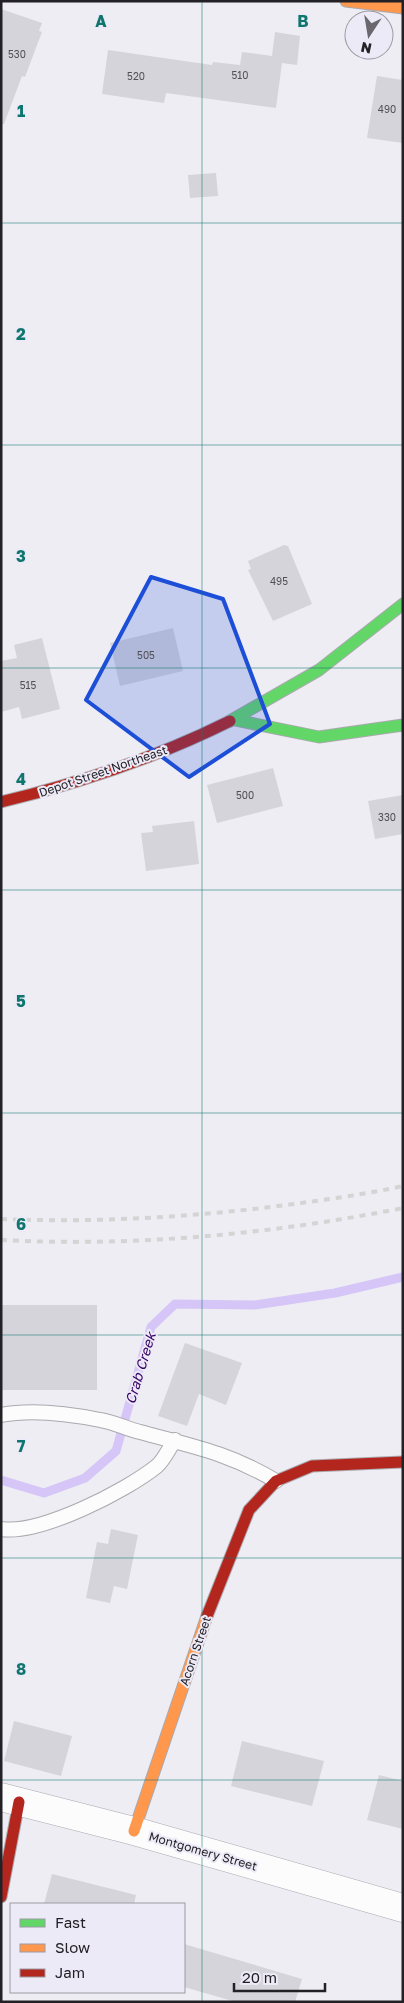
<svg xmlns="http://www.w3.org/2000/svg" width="404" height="2003" font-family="'Golos Text',sans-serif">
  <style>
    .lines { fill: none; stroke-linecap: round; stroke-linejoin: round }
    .stream { stroke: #d5c6f7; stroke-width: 9 }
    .building { fill: #d5d4da }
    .lane-casing { stroke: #aaa9ae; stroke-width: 16 }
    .street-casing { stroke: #aaa9ae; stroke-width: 29 }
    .fast-casing { stroke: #aaa9ae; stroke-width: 13 }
    .slow-casing { stroke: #aaa9ae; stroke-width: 13 }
    .jam-casing { stroke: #aaa9ae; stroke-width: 13 }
    .lane { stroke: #fcfcfd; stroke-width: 14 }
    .street { stroke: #fcfcfd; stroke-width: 28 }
    .fast { stroke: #63d668; stroke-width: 11 }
    .slow { stroke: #ff974d; stroke-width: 11 }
    .jam { stroke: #b3261e; stroke-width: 11 }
    .rail { stroke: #d4d4d5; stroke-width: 4; stroke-dasharray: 6 6; stroke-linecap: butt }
    .marked { fill: #1d4ed8; fill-opacity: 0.2; stroke: #1d4ed8; stroke-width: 4; stroke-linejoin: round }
    .grid { fill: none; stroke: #0f766e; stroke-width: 1; stroke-opacity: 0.55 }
    .labels { text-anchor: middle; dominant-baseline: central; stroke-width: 4; stroke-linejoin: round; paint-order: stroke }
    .number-label { font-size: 10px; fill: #515055 }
    .street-label { font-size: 12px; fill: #232126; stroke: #edeaf7 }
    .water-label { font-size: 14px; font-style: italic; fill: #350266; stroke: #edeaf7 }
    .grid-label { font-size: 16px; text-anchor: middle; font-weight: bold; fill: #0f766e; stroke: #edeaf7; stroke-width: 4; stroke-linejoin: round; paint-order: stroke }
  </style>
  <rect width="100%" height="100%" fill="#eeedf4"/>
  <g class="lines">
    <path class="stream" d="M1,1480L44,1493L85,1478L116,1451L151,1327L175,1304L255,1305L335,1293L403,1277"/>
  </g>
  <path class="building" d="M1,9L42,23L39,31L42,32L25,77L22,76L4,124H1Z
    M275,32L300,36L297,65L282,63L276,108L166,93L164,103L102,94L108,50L212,65L213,62L240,65L242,52L272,56Z
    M377,76L403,80V143L367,138Z
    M216,173L218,196L190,198L188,175Z
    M284,545L288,546L312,604L273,621L248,570L251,569L248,561Z
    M173,628L183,671L120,686L110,643Z
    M42,638L60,709L22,719L19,707L1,712V661L17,658L14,645Z
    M273,768L283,806L217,823L207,785Z
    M403,795V834L375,839L368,801Z
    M194,821L199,864L146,871L141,833L153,832L152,826Z
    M1,1305H97V1390H1Z
    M185,1343L242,1363L226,1405L199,1394L187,1426L158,1416Z
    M111,1529L138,1535L127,1589L114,1586L110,1603L86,1598L97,1542L108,1544Z
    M14,1721L72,1736L61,1776L4,1761Z
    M242,1741L324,1761L312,1806L231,1786Z
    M379,1775L403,1781V1829L367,1820Z
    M52,1874L136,1895L134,1904H44Z
    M184,1944L302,1979L295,2002H236L184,1987Z"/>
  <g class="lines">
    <g class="lane-casing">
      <path id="lane" d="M1,1415C32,1409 70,1414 100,1420C114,1422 127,1429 140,1432C192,1446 229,1453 276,1481
        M1,1529C40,1535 126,1491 157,1466C164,1460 169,1448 175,1440"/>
    </g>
    <g class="street-casing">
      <path id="street" d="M1,1797L134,1831L403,1908"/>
    </g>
    <g class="fast-casing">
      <path id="fast" d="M235,720L319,737L403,725
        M230,721L319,670L403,604"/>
    </g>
    <g class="slow-casing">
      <path id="slow" d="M346,1L403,8
        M134,1831L207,1616"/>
    </g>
    <g class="jam-casing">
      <path id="jam" d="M1,802C80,783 156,758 230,721
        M207,1616L249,1510L276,1481L312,1466L403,1462
        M1,1897L19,1802"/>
    </g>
    <use href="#lane" class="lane"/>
    <use href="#street" class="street"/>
    <use href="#fast" class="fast"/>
    <use href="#slow" class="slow"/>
    <use href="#jam" class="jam"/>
    <path class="rail" d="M1,1219C99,1223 196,1217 294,1204C330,1199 367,1194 403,1186
      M1,1240C135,1247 272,1234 403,1208"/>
  </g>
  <path class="marked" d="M151,577L223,599L270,724L189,777L86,700Z"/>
  <path class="grid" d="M202,1V2002M1,223H403M1,445H403M1,668H403M1,890H403M1,1113H403M1,1335H403M1,1558H403M1,1780H403"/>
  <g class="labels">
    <g class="number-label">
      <text x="17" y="54">530</text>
      <text x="240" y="75">510</text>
      <text x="136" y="76">520</text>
      <text x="387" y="109">490</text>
      <text x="279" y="581">495</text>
      <text x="146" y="655">505</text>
      <text x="28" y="685">515</text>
      <text x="245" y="795">500</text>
      <text x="387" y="817">330</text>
    </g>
    <g class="street-label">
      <text transform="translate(103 771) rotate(-19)">Depot Street Northeast</text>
      <text transform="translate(195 1651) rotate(-71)">Acorn Street</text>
      <text transform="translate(203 1851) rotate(16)">Montgomery Street</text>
    </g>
    <g class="water-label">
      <text transform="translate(140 1368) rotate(-73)">Crab Creek</text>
    </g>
  </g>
  <g class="grid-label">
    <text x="101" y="27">A</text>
    <text x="303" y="27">B</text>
    <text x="21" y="117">1</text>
    <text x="21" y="340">2</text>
    <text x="21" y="562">3</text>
    <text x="21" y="785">4</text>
    <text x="21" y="1007">5</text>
    <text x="21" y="1230">6</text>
    <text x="21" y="1452">7</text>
    <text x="21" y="1675">8</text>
  </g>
  <rect width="404" height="2003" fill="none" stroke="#232126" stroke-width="5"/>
  <rect x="10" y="1903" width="175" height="90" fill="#edeaf7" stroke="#9c9aa3"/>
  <rect x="20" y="1919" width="25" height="8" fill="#63d668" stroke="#9c9aa3"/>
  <text x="55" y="1928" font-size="15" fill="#232126">Fast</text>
  <rect x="20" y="1944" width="25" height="8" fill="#ff974d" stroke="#9c9aa3"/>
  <text x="55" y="1953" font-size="15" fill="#232126">Slow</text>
  <rect x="20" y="1969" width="25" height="8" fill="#b3261e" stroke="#9c9aa3"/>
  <text x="55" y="1978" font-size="15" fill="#232126">Jam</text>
  <g transform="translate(369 35) rotate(192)"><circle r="24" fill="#edeaf7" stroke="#9c9aa3"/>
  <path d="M0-4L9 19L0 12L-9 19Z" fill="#6a686e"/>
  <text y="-8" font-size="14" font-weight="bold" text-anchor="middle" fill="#232126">N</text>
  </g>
  <path d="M234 1983v8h91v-8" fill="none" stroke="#232126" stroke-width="2.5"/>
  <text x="242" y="1983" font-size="15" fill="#232126" stroke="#edeaf7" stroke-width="4" paint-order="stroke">20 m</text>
</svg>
